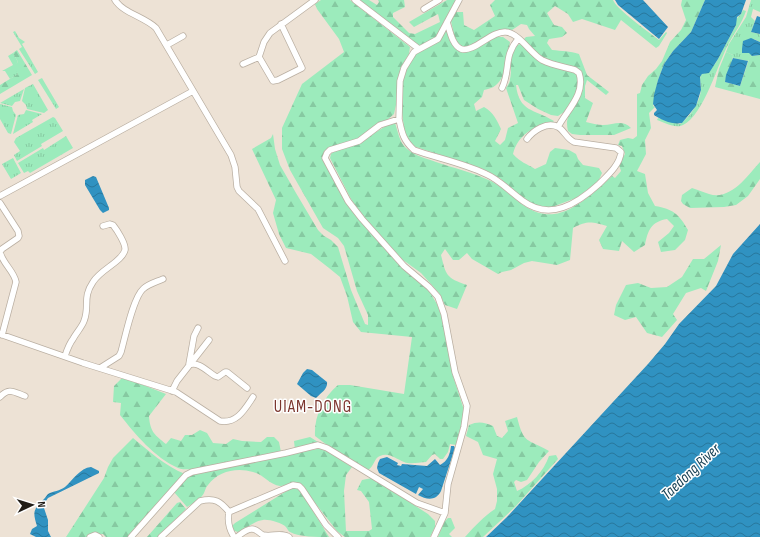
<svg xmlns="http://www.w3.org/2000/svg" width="760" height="537" font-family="'Sofia Sans Condensed',sans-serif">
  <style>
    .grass { fill: url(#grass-tufts) }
    .forest { fill: url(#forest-firs) }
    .water { fill: url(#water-waves) }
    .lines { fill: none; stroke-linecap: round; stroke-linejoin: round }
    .minor-casing { stroke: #baafa2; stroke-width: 7 }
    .minor { stroke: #fff; stroke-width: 5.5 }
    .labels { text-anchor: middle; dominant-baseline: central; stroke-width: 3; stroke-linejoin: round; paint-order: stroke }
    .water-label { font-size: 16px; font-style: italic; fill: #153e52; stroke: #fff }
    .quarter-label { font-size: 17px; letter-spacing: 1px; fill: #7b352d; stroke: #fff }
  </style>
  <defs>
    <pattern id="grass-tufts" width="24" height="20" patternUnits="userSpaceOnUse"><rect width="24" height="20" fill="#9cebbc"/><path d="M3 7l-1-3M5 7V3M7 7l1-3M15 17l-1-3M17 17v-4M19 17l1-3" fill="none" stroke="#86c9a1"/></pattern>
    <pattern id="forest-firs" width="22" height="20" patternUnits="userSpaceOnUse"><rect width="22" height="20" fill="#9cebbc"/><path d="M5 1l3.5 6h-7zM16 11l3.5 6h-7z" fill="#86c9a1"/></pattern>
    <pattern id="water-waves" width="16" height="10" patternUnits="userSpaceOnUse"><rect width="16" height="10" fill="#3092c1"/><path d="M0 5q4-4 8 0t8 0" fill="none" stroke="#28779c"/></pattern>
  </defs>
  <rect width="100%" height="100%" fill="#ede2d5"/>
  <path class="grass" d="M751,0H760V12L753,9L751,17L755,21L751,32L760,34V42L754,39L747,40L749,52L752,56L748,61L733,58V55L726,52L729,44L746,17Z
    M743,10L746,11C742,23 735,32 729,43C718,63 704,115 683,125C675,129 664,122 657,120L658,118L680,124C690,117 701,101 701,88C701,83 699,80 701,75L715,64L718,59L736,25V19L741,14Z
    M15,31L19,38L25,42L22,44L38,72L35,74L19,49L22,47L13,32Z
    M13,53L18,62L16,65L18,74L10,79L5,71H2L13,65L8,56Z
    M42,78L59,107L56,109L38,80Z
    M33,84L48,110L44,113L27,109L26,105L22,101L25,88Z
    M24,89L20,101L15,102L12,106L0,103Z
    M0,104L12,107L13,111L16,115L11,134L8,133L0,119Z
    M26,110L42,114L32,120L33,122L13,134L18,115L24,114Z
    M53,117L55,118L63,131L41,144L42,146L17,161L14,155L20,151L14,142L16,138Z
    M66,136L73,148L30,173L28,171L24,173L18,163L43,148L44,150Z
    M13,158L21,173L11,179L2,164Z"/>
  <path class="forest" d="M321,0H350L410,47L409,54L401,67L398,79L396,105L394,114L386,121L357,139L331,148L324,151L323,157L346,203L429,291L437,304L443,320L453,376L464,410L461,427L456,445L450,444L448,452L443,459H440L435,454L432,455L426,462C419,462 411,465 404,462C396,459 389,452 380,456C374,458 374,467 368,470L331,448L315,436C314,416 323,398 338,385H350L404,394L412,337L361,332L353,322L347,296L340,277L329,268L311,254L286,248L279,234L273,213L276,200L252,149L271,138L273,134L275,149L280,165L296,193L318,230L324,236L331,240L338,247L351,290L365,324L368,325V315L357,291L344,246L338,238L323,228L290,170L282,149V128L302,84L344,52L339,39L317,9L315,4Z
    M357,0H369L377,5L379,2L378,0H404L405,7L393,13V17L409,33L415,34L440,22L438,14L414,27L409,22L447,0H457L437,38L420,47Z
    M495,0H613C616,9 650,33 659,40L666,32L667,33L659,46L656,48L621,20L615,30L582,19L573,22L568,14L555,6L547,13L554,25L562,27L567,33L562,37L549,39L547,43L552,50C562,51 570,51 579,54L587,75L609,92L606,95L587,80L585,86V98L593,103L586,122C591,123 598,125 603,125C614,125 622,119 631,128L614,135H580L572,134L568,131C563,112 579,106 582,90C583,85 580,77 579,71L542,58L523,40L526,37L535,36L529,29L527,25L521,24L512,30H508L468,47L463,48L456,44L451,21L455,12H463L464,25L474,30L495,16L490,5Z
    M682,0H705L691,32L673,51L664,64L658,80L653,106L655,107L649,113L651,128L645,140L646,154L637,171L645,174L648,193L655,206C673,209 679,214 688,230L685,240L675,250L661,252L658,242L669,233L674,226L667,219C651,222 648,230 645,245L634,252L622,241L619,251L603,249L599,240L607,226C592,222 588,220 573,228L570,260L557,265L532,261L524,263L511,270L502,272L498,274L472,259L467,253L459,260H453L445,249L441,255C446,275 446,278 467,285L457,309L445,305L439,293L421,273L403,260L363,217L351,199L330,158L331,154L334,151L365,139L389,124L395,123C398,131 399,142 406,148C415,156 425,158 436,162C454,168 474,173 491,181C512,192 527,217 554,214C574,212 597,190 612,176L615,178L621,171L619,165L625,154L622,146L618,145L620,140L628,138L633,139L637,136V94L640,93L642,85L648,76L656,69L662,61L670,42L681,30L686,20L681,5Z
    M446,30L459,50L494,37H503L510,42C507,54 507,77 496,85C493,88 488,89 484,90L482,97L474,104L476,111L484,107C493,112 497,120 501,129L495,141L500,145L505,140L508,128L518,123L506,88C508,85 510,82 510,79C513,68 506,48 520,44L525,47L537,59L574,72L578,77L577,93L564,112L558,116L551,115L538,109L524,100L518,85H516C519,112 534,109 554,121L552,123C533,126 518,135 513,154C521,163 526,163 535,169L546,164L550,152L555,148L569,150L576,154L578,159L583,165L599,168L602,173L598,182L576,198L552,207H540L529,202L512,190L501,179L483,169L413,146L405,135L401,105L403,81L406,69L416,54Z
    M17,50L32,75L0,94V85L18,74L14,66L18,62L13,53Z
    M726,52L733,55C733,62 727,74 725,82L740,86L749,59L752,56L760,55V99L715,87L719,69Z
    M760,162V179L748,196L736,205L724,207L690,208L683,204L681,201L682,195L692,188C698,190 703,192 709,194C731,201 748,175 760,162Z
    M721,245L718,261L706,291L701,288L686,293L673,314L677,320L662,337L647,333L636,317L625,320L614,315L616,305L626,285L638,283L651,288L667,287L682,277L693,259H704Z
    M123,377L166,394L149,416C150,432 155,435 166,444L171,438L181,441L185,435H192L200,430L207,433L213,443L226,444L233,439L242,441L261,442L267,437H274L279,442L281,452L193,470C188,469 182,470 178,468C154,457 136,435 120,415L121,403L113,402L114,386Z
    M517,417C524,445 527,438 549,451L539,462L527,480L521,482L516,480L514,482L517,491C531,485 544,471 549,456L556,455L558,459L515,507L483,537H465C475,526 483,517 495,509L497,501V489L493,474L497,459L483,455L478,442L466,436L469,425C478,421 484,422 493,426L497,436L502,438L508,431L505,421Z
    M310,437L318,442L317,444L295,450L294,441Z
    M133,438C149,451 165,466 185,474L128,537H106L103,534H96L86,537H66L104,478L108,467L113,458Z
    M322,448L352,467L346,475L344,491L346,531H369L372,529L369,502L361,491L357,490L362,480L372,478L428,514L435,521V527L430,537H345L337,531L301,485C290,480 289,486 280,486C270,485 263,474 253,472C237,467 218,471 208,485C205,488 205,493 202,496C199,500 192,504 187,507L174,492L192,473Z
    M293,487L297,488L300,490L329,537C318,537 299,537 290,532C289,532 286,527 286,527C282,523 268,519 263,520C253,521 247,529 238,532L232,530L231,527L235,523Z
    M180,502L186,509L158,537H147L177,503Z
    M448,518H451L455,528L449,534L452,537H438L444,522Z"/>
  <path class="water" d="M615,0H643L668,27L659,39L618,5Z
    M705,0H746L741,14L737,17L736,25L718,59L709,73L702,74L700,77L701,90L696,106L682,123C673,125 661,120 654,115V113L657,110L653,104L654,95L658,80L664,64L673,51L691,32Z
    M757,16L760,17V34L751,32Z
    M751,38L760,42V55L752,56L749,53H742V49L743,41Z
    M733,58L748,61L740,86L725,82L726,75Z
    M93,176L96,177L109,208V210L103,213L100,210L85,185V180Z
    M760,224V537H486L507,517L648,364L665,344L679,324L716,286L733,254Z
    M307,369L312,370L327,382C328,389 321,393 316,398L311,396L297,384L303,373Z
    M451,446H454L455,448L441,491C436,501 427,500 418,495L423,489L419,487L416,494L379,473L377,468L378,463L380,459L387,457L398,463L397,465L401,466L402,464L427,466L435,459L440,465C448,461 450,454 451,446Z
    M91,467L99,471V473L48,498L43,505L48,520V531L51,537H36L30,534L32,529L37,526C32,510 34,510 44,499C45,498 47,495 48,494C53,491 60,491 65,487C73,480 80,468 91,467Z"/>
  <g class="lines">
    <g class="minor-casing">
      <path id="minor" d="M115,0C123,13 145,17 156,28L231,155L235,167L237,187L239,191L258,209L285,261
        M355,0L419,49
        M424,9L439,0
        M447,22C450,31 452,45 461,49C474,53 492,30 506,32C519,33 531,54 542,60C552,65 564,67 575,70L579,73C586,94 567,110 558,127
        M167,45L183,36
        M259,57L273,81L278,80L302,68L281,24
        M243,64L259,57L264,42L270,33L315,0
        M502,88C511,69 503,57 518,39
        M399,119C402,133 403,140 414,150C437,158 463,163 486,174C500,180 510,192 523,201C550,221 577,204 599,184C607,176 620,165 621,152L616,148L574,142C567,139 564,130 558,127C547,121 533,131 527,139
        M0,196L193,91
        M0,203L18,231L19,236L18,238L2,249L0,252C3,264 14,271 16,282L2,335
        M0,334L83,363L176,392L220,421C237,424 245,409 253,397
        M65,356C67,350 69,344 73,339C76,333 82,327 84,321C90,306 82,298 93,282C101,269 122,262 125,250C126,244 117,230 113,225L110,224L103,226
        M189,364L194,336L198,328
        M189,365C198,361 207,371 215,376L218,377L225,372H227L247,388
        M100,368L119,356L121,352C125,338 133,298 143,289C148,284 156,282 163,279
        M172,391L177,381L209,340
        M0,397C9,387 14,392 25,396
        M229,512C227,522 229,529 234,537
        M90,537L95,535L99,537
        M131,537L186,475L192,472L286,453L318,445L327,448L417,503L445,513
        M161,537L200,501C215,497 221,502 229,512L293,485L299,486L302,489L326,525L338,537
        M237,537C241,534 246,529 252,529C257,529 259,533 263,535C272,537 282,532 289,537
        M434,537L445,513L448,484L464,427L467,406L455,372L444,314L438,297L429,287L404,266L362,219L348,201L325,158L327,153L330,150L359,141L380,125L399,119L400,81L404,68L414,52L438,39L459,0"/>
    </g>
    <use href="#minor" class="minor"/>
  </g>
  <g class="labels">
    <g class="water-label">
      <text transform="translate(691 472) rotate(-43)">Taedong River</text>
    </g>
    <g class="quarter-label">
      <text x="313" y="407">UIAM-DONG</text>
    </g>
  </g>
  <g transform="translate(32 505) rotate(86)" stroke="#ffffff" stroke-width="3" paint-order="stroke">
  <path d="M0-3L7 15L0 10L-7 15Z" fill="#211d18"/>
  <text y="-6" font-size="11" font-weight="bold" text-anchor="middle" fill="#211d18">N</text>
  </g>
</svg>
